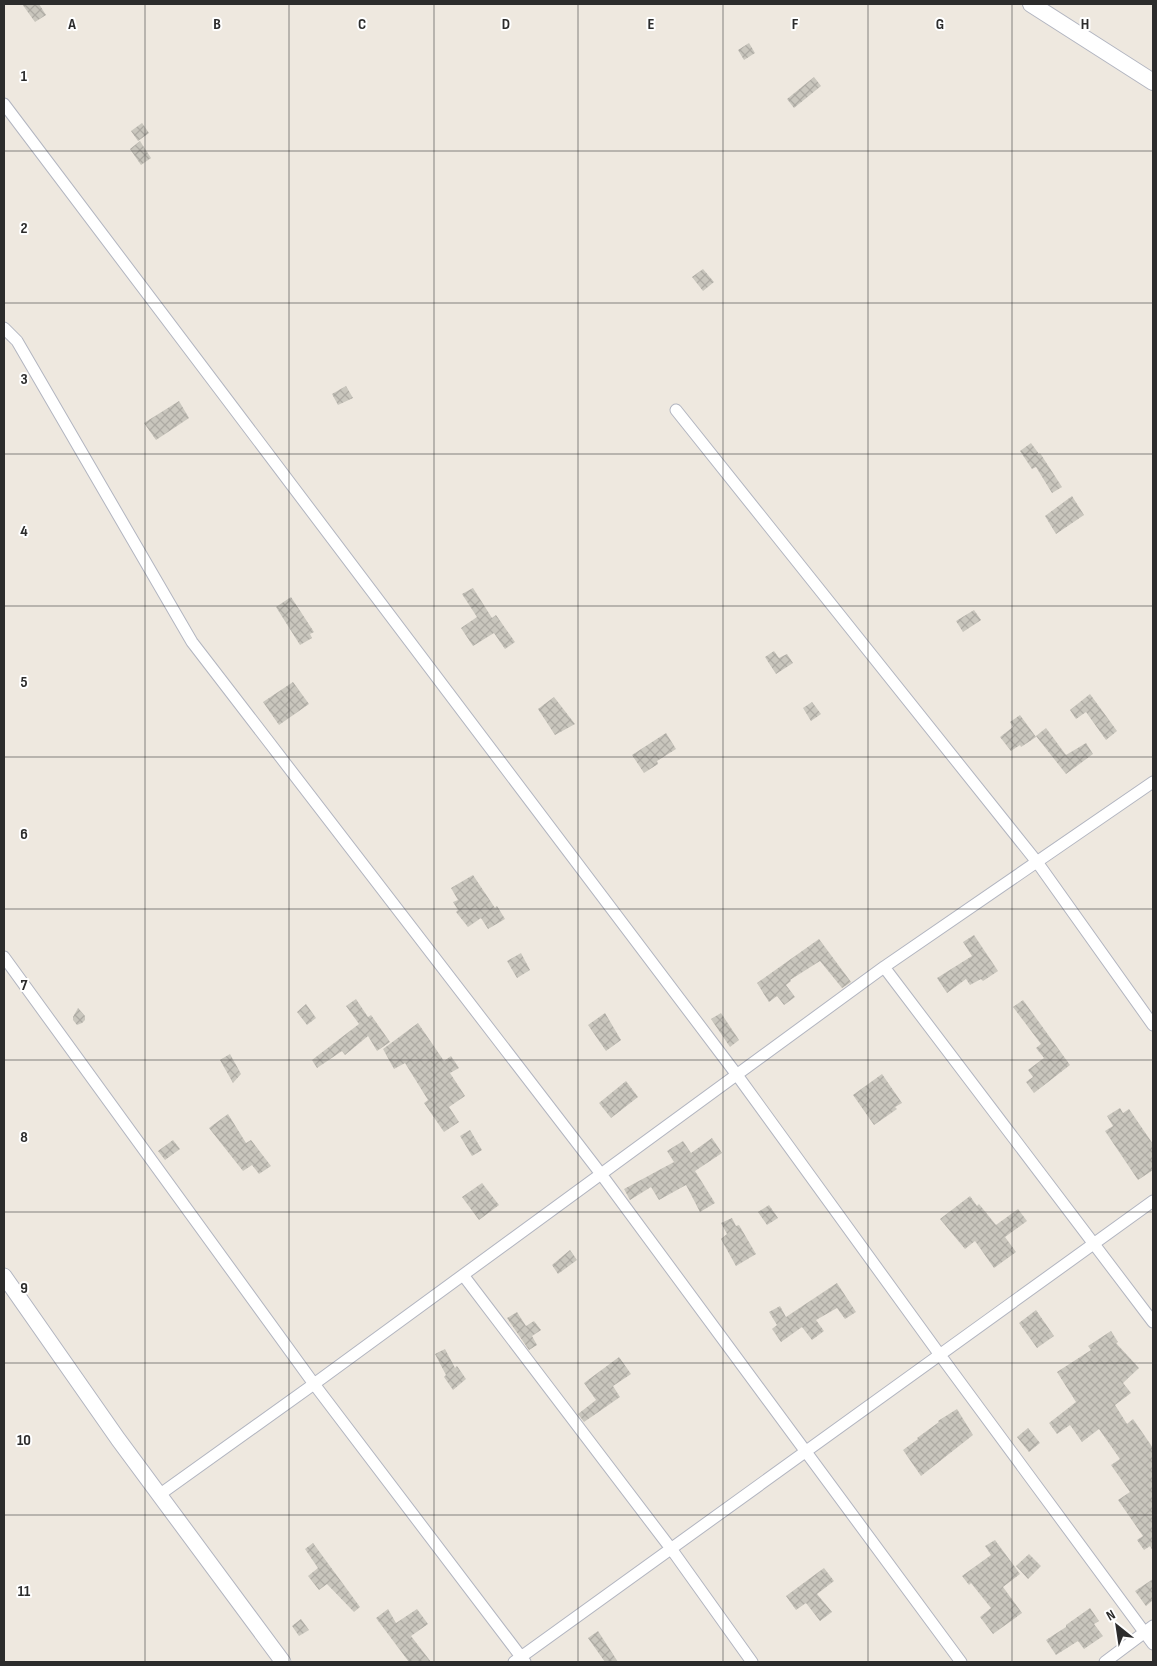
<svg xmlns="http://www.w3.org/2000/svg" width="1157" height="1666" font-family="'Sofia Sans Condensed',sans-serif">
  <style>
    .building { fill: url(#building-cross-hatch) }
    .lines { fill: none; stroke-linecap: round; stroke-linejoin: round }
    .minor-casing { stroke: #b2b5c0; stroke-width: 13 }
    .tertiary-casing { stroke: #b2b5c0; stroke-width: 17 }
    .secondary-casing { stroke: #b2b5c0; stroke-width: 18 }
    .minor { stroke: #fff; stroke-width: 11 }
    .tertiary { stroke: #fff; stroke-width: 15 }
    .secondary { stroke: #fff; stroke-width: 16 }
    .grid { fill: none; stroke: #2c2c2c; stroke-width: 1; stroke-opacity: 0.55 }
    .grid-label { font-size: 16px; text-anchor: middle; font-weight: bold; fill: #2c2c2c; stroke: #fff; stroke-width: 4; stroke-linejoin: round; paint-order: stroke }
  </style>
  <defs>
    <pattern id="building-cross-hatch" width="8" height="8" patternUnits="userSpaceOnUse" patternTransform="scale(1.25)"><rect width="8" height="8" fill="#c9c6bd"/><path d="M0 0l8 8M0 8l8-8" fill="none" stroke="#adaaa3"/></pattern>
  </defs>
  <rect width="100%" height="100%" fill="#eee8df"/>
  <path class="building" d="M22,4H39L46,15L35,22Z
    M749,43L755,53L744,60L738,50Z
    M814,77L821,86L794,108L787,99Z
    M142,123L149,133L138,141L131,131Z
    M140,141L151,158L141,165L130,149Z
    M703,269L714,282L703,291L692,277Z
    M346,386L353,398L338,405L332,394Z
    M179,401L189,418L156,440L144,423Z
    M1031,443L1039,454L1040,453L1062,487L1052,493L1036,467L1032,469L1020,451Z
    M1072,496L1084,515L1056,534L1045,516Z
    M473,588L492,618L496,615L515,642L505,649L494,633L473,646L461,628L477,617L462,594Z
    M291,597L314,632L310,634L312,638L300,645L276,607Z
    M974,610L981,620L963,632L956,621Z
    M774,651L779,658L787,654L793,663L776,674L765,657Z
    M293,682L309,704L279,725L263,702Z
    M1090,694L1117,731L1106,740L1086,712L1076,719L1070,710Z
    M554,697L575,724L555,735L538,709Z
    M812,702L821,714L811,721L803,708Z
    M1020,715L1036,737L1021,747L1020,745L1011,751L1000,737L1013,727L1010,722Z
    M1046,728L1066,755L1086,743L1093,754L1066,774L1036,736Z
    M666,733L676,749L657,761L658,764L644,773L632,755Z
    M473,875L495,908L497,906L505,919L488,929L481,918L468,927L456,912L458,910L453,902L458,900L451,888Z
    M974,935L998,971L983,981L981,979L970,985L966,979L947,993L937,978L972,956L963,942Z
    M819,939L851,982L842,988L820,961L790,980L791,981L786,985L795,997L784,1005L777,996L769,1002L757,983Z
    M521,953L530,970L517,978L507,961Z
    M356,999L368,1017L371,1015L390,1042L377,1051L368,1036L345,1055L342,1051L317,1068L312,1060L359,1024L346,1006Z
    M1023,1000L1070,1065L1034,1093L1026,1082L1033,1077L1028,1070L1044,1058L1036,1048L1041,1044L1013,1007Z
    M306,1004L316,1018L307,1025L297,1012Z
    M78,1008L85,1016V1020L82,1023L77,1025L73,1020V1017Z
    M605,1013L621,1040L606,1051L588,1025Z
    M721,1013L739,1040L730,1047L711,1019Z
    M418,1023L444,1061L451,1056L459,1068L450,1073L465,1096L449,1107L459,1122L444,1132L424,1103L428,1100L405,1063L394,1069L383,1049Z
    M230,1054L241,1074L233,1083L220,1060Z
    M882,1074L902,1103L895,1107L897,1109L874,1125L853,1095Z
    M626,1081L638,1097L611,1118L599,1103Z
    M1120,1108L1123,1113L1129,1109L1153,1144V1170L1138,1180L1105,1131L1113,1126L1107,1116Z
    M228,1114L246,1143L251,1140L271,1166L259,1174L252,1165L243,1171L209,1128Z
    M470,1130L482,1150L472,1156L460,1136Z
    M712,1138L722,1153L695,1171L715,1203L700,1212L686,1185L659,1200L651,1187L630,1200L624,1189L674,1162L667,1151L683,1141L691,1153Z
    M173,1140L180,1149L165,1160L158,1151Z
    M482,1183L499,1205L479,1220L462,1197Z
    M970,1196L977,1206L979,1204L996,1225L1018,1209L1027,1221L1005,1237L1016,1252L994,1268L975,1241L965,1249L940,1219Z
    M769,1205L778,1218L767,1225L758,1212Z
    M732,1218L736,1226L739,1225L756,1254L736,1266L721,1239L727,1234L721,1223Z
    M570,1250L577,1260L558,1274L552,1265Z
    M837,1283L856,1312L845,1319L837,1308L816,1320L824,1331L812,1340L802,1327L781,1342L772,1329L777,1325L769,1312L780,1306L786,1317Z
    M1036,1310L1054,1336L1037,1348L1019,1323Z
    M517,1312L526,1326L534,1321L541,1330L532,1336L537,1345L529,1350L507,1318Z
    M1111,1331L1118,1342L1116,1343L1139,1368L1123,1383L1131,1393L1115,1405L1127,1424L1133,1419L1153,1448V1551L1150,1546L1144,1550L1137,1540L1143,1536L1118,1500L1130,1492L1111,1465L1120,1459L1099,1429L1082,1442L1070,1425L1057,1434L1049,1423L1076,1402L1057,1372L1091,1350L1088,1346Z
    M445,1349L455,1368L457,1366L466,1379L453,1390L444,1377L446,1375L435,1354Z
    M619,1357L631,1374L613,1386L620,1397L584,1422L578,1414L596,1400L584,1383Z
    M957,1409L973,1435L921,1476L903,1450L918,1439L917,1438L939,1422L938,1421Z
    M1028,1428L1040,1443L1029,1452L1017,1437Z
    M995,1540L1020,1574L1003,1587L1022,1613L993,1634L980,1617L991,1608L971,1583L969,1585L962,1576L991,1555L985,1546Z
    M313,1543L360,1607L354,1612L327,1584L319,1590L308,1576L318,1568L305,1549Z
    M1029,1554L1041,1566L1028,1579L1016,1566Z
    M824,1568L834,1581L817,1594L832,1612L820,1621L806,1603L796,1610L786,1596Z
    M1153,1579V1600L1146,1606L1135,1591Z
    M1090,1608L1099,1621L1094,1624L1103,1636L1084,1649L1078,1641L1056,1655L1046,1640L1066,1627V1625Z
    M388,1609L396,1623L417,1609L428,1624L411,1636L431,1662H409L376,1618Z
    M301,1619L309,1630L299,1636L292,1626Z
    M598,1631L618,1662H605L588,1638Z"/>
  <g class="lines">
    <g class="minor-casing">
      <path id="minor" d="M4,104L737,1075L940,1355L1153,1644
        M4,328L17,341L192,642L601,1174L961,1662
        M676,410L1037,862L1153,1025
        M4,957L314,1384L525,1662
        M884,967L1153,1322
        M463,1275L672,1550L752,1662
        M159,1495L314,1384L884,967L1153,782
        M514,1662L1153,1201
        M1105,1662L1153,1626"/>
    </g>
    <g class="tertiary-casing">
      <path id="tertiary" d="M4,1276L118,1439L283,1662"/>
    </g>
    <g class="secondary-casing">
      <path id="secondary" d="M1031,4L1153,82"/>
    </g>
    <use href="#minor" class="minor"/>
    <use href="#tertiary" class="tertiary"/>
    <use href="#secondary" class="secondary"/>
  </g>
  <path class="grid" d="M145,4V1662M289,4V1662M434,4V1662M578,4V1662M723,4V1662M868,4V1662M1012,4V1662M4,151H1153M4,303H1153M4,454H1153M4,606H1153M4,757H1153M4,909H1153M4,1060H1153M4,1212H1153M4,1363H1153M4,1515H1153"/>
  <g class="grid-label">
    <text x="72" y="29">A</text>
    <text x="217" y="29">B</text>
    <text x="362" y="29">C</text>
    <text x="506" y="29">D</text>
    <text x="651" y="29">E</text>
    <text x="795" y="29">F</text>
    <text x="940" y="29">G</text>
    <text x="1085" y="29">H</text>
    <text x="24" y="81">1</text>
    <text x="24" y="233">2</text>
    <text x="24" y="384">3</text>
    <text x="24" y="536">4</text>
    <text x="24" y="687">5</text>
    <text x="24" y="839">6</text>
    <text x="24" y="990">7</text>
    <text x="24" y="1142">8</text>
    <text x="24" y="1293">9</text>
    <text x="24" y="1445">10</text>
    <text x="24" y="1596">11</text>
  </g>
  <rect width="1157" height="1666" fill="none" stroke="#2c2c2c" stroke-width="10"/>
  <g transform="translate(1117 1626) rotate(330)" stroke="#ffffff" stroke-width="4" paint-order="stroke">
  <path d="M0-4L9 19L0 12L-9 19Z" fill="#2c2c2c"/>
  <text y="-8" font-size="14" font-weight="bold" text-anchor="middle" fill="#2c2c2c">N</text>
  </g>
</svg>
